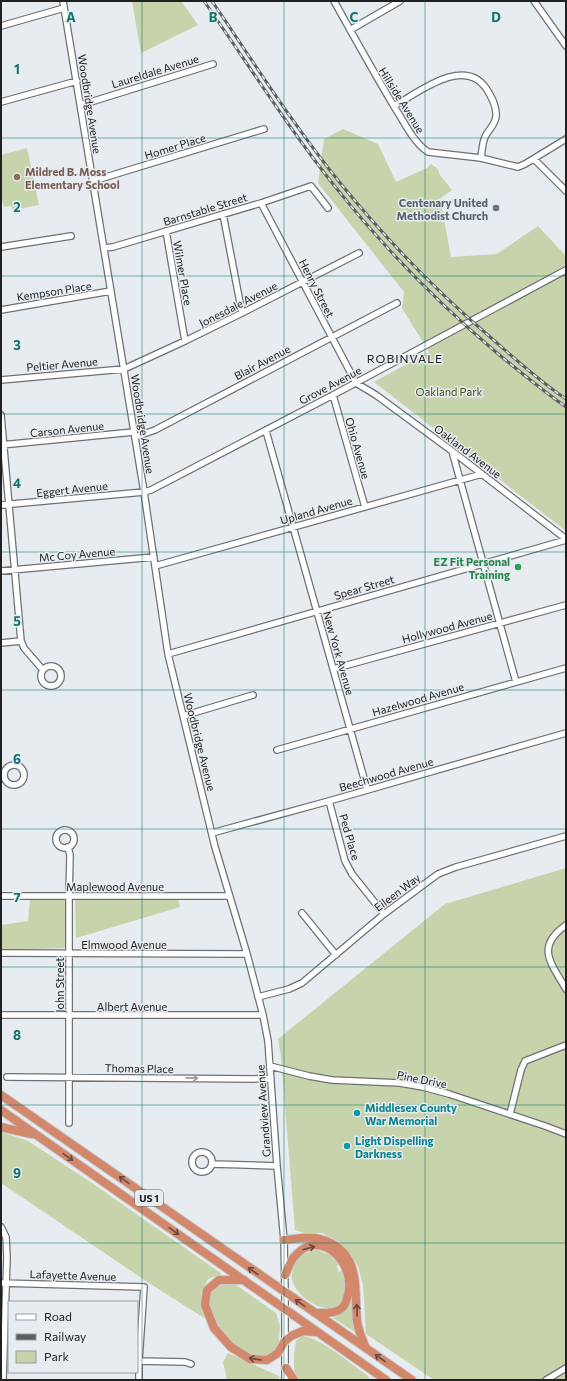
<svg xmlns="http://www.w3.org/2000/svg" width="567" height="1381" font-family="Commissioner,sans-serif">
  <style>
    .green { fill: #c6d3ab }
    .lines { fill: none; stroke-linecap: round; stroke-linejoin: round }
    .minor-casing { stroke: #6d7174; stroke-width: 8 }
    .highway-casing { stroke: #c9caca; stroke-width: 10 }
    .minor { stroke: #fff; stroke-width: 5.5 }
    .highway { stroke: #d3876b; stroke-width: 8 }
    .rail-casing { stroke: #5c5e61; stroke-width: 3 }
    .rail { stroke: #e7ecf0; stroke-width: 1.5; stroke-dasharray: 4.5; stroke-linecap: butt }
    .oneway { stroke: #9b9b9c }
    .oneway2 { stroke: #684a40 }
    .grid { fill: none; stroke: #0f766e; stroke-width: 1; stroke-opacity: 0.55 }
    .education-dot { fill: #8d6e63; stroke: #e7ecf0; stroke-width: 1.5 }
    .worship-dot { fill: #6b7280; stroke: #e7ecf0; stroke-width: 1.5 }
    .leisure-dot { fill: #2e9e5b; stroke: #e7ecf0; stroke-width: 1.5 }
    .culture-dot { fill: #0f9aa8; stroke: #e7ecf0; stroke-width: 1.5 }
    .labels { text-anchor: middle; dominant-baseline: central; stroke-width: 3; stroke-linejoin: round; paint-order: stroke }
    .shield { fill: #e7ecf0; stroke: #5c5e60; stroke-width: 1 }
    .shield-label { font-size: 10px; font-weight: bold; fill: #202123 }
    .street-label { font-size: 11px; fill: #202123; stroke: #e7ecf0 }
    .education-label { font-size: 11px; font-weight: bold; fill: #785e54; stroke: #e7ecf0; text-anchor: start }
    .worship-label { font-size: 11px; font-weight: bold; fill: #5b616d; stroke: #e7ecf0; text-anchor: end }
    .park-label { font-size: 11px; fill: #404e17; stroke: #e7ecf0 }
    .leisure-label { font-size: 11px; font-weight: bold; fill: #27864d; stroke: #e7ecf0; text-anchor: end }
    .culture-label { font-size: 11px; font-weight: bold; fill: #0d838f; stroke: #e7ecf0; text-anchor: start }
    .neighbourhood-label { font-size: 12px; letter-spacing: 1px; fill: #202123; stroke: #e7ecf0 }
    .grid-label { font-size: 13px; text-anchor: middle; font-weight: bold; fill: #0f766e; stroke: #e7ecf0; stroke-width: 3; stroke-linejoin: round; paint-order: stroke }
  </style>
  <rect width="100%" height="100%" fill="#e7ecf0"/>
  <path class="green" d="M132,1H181L198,25L141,53Z
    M343,129L378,144L396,182L427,168L431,164L438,169L440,175L452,190L438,200L442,209L451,257L497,254L538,226L566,256V531L374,382L429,352L402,308L404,292L318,183L324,139Z
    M27,148L39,205L13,210L11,206L4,207L1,196V155Z
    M566,868V1380H434L366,1334L363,1285L358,1266L351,1255L339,1242L322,1233H304L295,1230L281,1057L278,1039L445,904Z
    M65,898V948L1,950V925L28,921L30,900Z
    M178,899L180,907L76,938L75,900Z
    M1,1132L28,1141L92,1183L222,1274L208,1279L201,1293L204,1318L149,1283L1,1183Z
    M317,1250L330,1255L339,1263L337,1267L339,1273L342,1269C346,1277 346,1280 345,1289C342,1328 294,1299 292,1278C291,1276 293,1272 293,1269C297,1254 303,1253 317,1250Z
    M232,1282L276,1313L280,1326L279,1342L273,1353L259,1359C229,1347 207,1324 209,1290L221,1283Z
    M354,1297L355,1332L333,1318L346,1310Z
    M301,1336C319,1336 352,1365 368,1376L370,1380H300L294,1371V1354L296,1341Z
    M228,1353L279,1376L278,1380H227L223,1362Z"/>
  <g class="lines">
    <g class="minor-casing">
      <path id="minor" d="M63,1L144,492L168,654L215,847L247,954L263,1015L268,1041L277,1166L284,1240L285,1293V1380
        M334,1C354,37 374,73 395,108C405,123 413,142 428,152L481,158L518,167L525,164L566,139
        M534,1L566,46
        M1,26L64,8
        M350,30L400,1
        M1,102L77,81
        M81,105L213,64
        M394,106C418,93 463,56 486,88C491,96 497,106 496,116C496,124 488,130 485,137C482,144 482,152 481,158
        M534,159L566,191
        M93,181L264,129
        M261,203L356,383L376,395L452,451L566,539
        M223,214L242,313
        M166,231L185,341
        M1,247L71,236
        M104,248L113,247L261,203L311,186L328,208
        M1,310L111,291
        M1,380L124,369L185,341L242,313L359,253
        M333,395L365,507
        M1,415L21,641L24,648L43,670
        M266,431L367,789
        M135,437L155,430L397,303
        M1,445L134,432
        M452,451L516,682
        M1,505L144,492L151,490L333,395L566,270
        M155,566L482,474
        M1,571L154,557
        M1,643L21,641
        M168,654L566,540
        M41 676a10 10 0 1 1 20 0a10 10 0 1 1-20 0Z
        M333,669L566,605
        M183,716L253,695
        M277,750L566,668
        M4 775a10 10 0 1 1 20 0a10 10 0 1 1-20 0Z
        M329,801L345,861L352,874L384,914
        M56 839a9 9 0 1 1 18 0a9 9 0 1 1-18 0Z
        M212,833L329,801L566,733
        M68,847L70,855L69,896V1123
        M1,896H229
        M302,913L336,955
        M566,925C535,947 551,963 566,989
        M1,953L247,954
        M258,997L289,989L302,983L384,914L438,874L456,867L566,836
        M1,1015H263
        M270,1066L309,1076L332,1080L400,1083L423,1087L449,1094L545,1126L566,1134
        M7,1077L271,1079
        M510,1114L521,1070L525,1061L566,1045
        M192 1162a10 10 0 1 1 20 0a10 10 0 1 1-20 0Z
        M212,1164L277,1166
        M1,1227L6,1237L7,1257L3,1380
        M1,1283L144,1287L139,1361V1380
        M137,1361L185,1362L191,1364
        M546,1380L566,1368"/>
    </g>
    <g class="highway-casing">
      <path id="highway" d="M1,1095L412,1380
        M1,1110L386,1380
        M1,1127L31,1134
        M284,1240C295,1239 309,1236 320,1239C362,1250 354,1289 357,1321C358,1330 362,1339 366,1348
        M285,1275C288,1269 290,1261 295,1256C320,1226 359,1264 347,1298C346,1303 343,1308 339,1310C332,1314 322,1313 315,1313
        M244,1280H219L207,1290L205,1305L214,1328L231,1347L250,1359L267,1360L278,1353L285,1341L291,1336L303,1331L315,1332
        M286,1368L294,1380"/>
    </g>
    <use href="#minor" class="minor"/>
    <use href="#highway" class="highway"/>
    <g class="rail-casing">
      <path id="rail" d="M204,1C248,64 289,129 337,189C385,249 438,303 497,353C519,371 542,390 566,407
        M212,1C254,63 294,126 341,184C386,239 435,290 489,336C514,358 538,380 566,399"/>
    </g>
    <use href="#rail" class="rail"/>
  </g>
  <defs><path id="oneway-shaft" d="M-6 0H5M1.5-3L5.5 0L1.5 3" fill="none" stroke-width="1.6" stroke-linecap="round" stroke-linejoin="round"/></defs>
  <use class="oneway" href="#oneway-shaft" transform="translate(192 1078) rotate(1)"/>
  <g class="oneway2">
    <use href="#oneway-shaft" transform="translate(68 1157) rotate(35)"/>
    <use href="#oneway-shaft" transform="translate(124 1180) rotate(-145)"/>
    <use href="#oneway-shaft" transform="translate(174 1231) rotate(35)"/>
    <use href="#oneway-shaft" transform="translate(309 1248) rotate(-14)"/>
    <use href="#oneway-shaft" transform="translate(253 1271) rotate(-145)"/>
    <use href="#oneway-shaft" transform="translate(300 1303) rotate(-145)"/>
    <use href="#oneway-shaft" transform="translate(357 1310) rotate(-91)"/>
    <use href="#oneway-shaft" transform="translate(380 1358) rotate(-145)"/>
    <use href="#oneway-shaft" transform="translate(255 1359) rotate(-172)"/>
  </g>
  <path class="grid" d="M142,1V1380M284,1V1380M425,1V1380M1,138H566M1,276H566M1,414H566M1,552H566M1,690H566M1,829H566M1,967H566M1,1105H566M1,1243H566"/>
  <circle class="education-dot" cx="17" cy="177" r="4"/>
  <circle class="worship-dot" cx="496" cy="208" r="4"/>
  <circle class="leisure-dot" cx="518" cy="567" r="4"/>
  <g class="culture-dot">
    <circle cx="357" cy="1113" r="4"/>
    <circle cx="347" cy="1146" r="4"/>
  </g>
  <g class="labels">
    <rect class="shield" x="135" y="1190" width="28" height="16" rx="3"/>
    <g class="shield-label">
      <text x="149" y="1198">US 1</text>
    </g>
    <g class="street-label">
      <text transform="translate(155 71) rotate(-17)">Laureldale Avenue</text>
      <text transform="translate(402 100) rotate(58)">Hillside Avenue</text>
      <text transform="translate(90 104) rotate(81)">Woodbridge Avenue</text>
      <text transform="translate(175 146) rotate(-17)">Homer Place</text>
      <text transform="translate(205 209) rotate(-17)">Barnstable Street</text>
      <text transform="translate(183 273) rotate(80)">Wilmer Place</text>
      <text transform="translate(317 288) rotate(63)">Henry Street</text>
      <text transform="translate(54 291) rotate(-9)">Kempson Place</text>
      <text transform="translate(238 304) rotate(-27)">Jonesdale Avenue</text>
      <text transform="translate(262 362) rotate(-28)">Blair Avenue</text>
      <text transform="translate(62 364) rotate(-5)">Peltier Avenue</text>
      <text transform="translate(330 385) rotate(-28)">Grove Avenue</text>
      <text transform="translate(143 424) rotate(81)">Woodbridge Avenue</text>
      <text transform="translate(67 429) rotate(-6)">Carson Avenue</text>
      <text transform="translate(358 448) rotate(74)">Ohio Avenue</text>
      <text transform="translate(468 451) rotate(37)">Oakland Avenue</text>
      <text transform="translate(72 489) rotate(-6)">Eggert Avenue</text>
      <text transform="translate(316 510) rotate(-16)">Upland Avenue</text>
      <text transform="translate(77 554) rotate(-5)">Mc Coy Avenue</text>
      <text transform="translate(364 587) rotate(-16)">Spear Street</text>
      <text transform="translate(447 627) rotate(-15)">Hollywood Avenue</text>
      <text transform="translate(339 653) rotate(74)">New York Avenue</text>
      <text transform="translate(418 699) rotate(-16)">Hazelwood Avenue</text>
      <text transform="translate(200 742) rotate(76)">Woodbridge Avenue</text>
      <text transform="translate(386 774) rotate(-16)">Beechwood Avenue</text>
      <text transform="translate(350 837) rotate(74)">Ped Place</text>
      <text x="115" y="886">Maplewood Avenue</text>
      <text transform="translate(397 892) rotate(-37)">Eileen Way</text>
      <text x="124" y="944">Elmwood Avenue</text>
      <text transform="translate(59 985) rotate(-90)">John Street</text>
      <text x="132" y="1006">Albert Avenue</text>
      <text transform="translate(139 1068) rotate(1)">Thomas Place</text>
      <text transform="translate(422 1079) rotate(11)">Pine Drive</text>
      <text transform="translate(263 1111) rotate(-94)">Grandview Avenue</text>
      <text transform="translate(73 1275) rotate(2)">Lafayette Avenue</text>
    </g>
    <g class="education-label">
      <text x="25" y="171">Mildred B. Moss<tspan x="25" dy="13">Elementary School</tspan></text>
    </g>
    <g class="worship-label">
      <text x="488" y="202">Centenary United<tspan x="488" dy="13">Methodist Church</tspan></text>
    </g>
    <g class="park-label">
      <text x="449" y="391">Oakland Park</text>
    </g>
    <g class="leisure-label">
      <text x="510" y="561">EZ Fit Personal<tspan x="510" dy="13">Training</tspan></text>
    </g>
    <g class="culture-label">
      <text x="365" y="1107">Middlesex County<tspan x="365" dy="13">War Memorial</tspan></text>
      <text x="355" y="1140">Light Dispelling<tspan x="355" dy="13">Darkness</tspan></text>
    </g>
    <g class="neighbourhood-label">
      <text x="405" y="358">ROBINVALE</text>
    </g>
  </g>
  <g class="grid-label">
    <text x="71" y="22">A</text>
    <text x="213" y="22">B</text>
    <text x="354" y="22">C</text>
    <text x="496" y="22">D</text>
    <text x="17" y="74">1</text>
    <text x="17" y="212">2</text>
    <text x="17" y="350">3</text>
    <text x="17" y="488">4</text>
    <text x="17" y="626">5</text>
    <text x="17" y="764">6</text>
    <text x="17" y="902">7</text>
    <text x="17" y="1040">8</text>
    <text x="17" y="1178">9</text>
  </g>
  <rect width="567" height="1381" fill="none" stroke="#202123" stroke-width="4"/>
  <rect x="8" y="1301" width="130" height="72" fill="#e7ecf0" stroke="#979b9e"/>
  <rect x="16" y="1314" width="20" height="6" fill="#ffffff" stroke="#979b9e"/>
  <text x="44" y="1321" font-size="12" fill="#202123">Road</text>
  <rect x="16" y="1334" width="20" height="6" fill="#5c5e61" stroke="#979b9e"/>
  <text x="44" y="1341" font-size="12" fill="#202123">Railway</text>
  <rect x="16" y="1351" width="20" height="12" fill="#c6d3ab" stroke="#979b9e"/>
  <text x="44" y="1361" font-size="12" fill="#202123">Park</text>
</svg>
